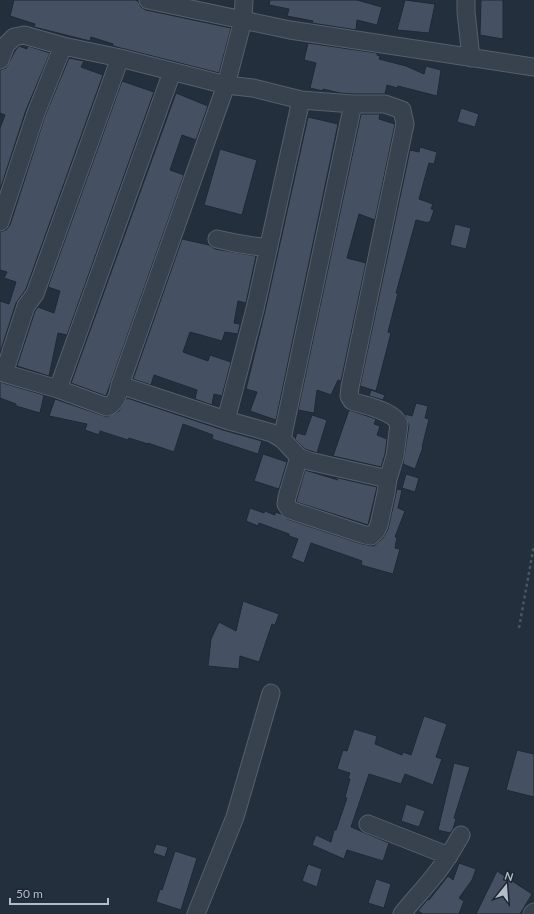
<svg xmlns="http://www.w3.org/2000/svg" width="534" height="914" font-family="Lato,sans-serif">
  <style>
    .building { fill: #455162; stroke: #1f2835 }
    .lines { fill: none; stroke-linecap: round; stroke-linejoin: round }
    .minor-casing { stroke: #565f6c; stroke-width: 19 }
    .path { stroke: #44595c; stroke-width: 2.5; stroke-dasharray: 3 3; stroke-linecap: butt }
    .minor { stroke: #38414e; stroke-width: 17 }
  </style>
  <rect width="100%" height="100%" fill="#242f3e"/>
  <path class="building" d="M14,0H135L138,1L141,7L146,10L231,28L219,73L113,46V44L91,37L90,41L34,27L35,24L10,16Z
    M270,0H357L382,7L377,25L357,20L356,30L312,23L313,21L287,16L289,9L269,5Z
    M405,0L435,4L429,33L397,30Z
    M481,0H503V39L480,35Z
    M308,43L377,53V55L380,56L379,59L406,66L424,74L426,66L441,70L437,96L398,86L397,88L387,85L385,94H353L340,93L323,89V91L310,88L316,63L304,60Z
    M19,46L27,49L28,46L50,53L26,110L0,190V128L5,115L0,113V70L6,68L15,51Z
    M69,58L84,61L81,67L103,75L26,289L16,303L0,353V301L9,304L16,282L4,278L7,272L0,270V232L6,230L10,225L45,116Z
    M122,81L154,92L67,335L58,333L49,376L17,366L35,311L38,307L54,313L60,291L48,287Z
    M176,93L208,106L196,140L182,135L170,170L184,175L106,396L71,383Z
    M461,108L479,114L475,127L457,122Z
    M361,114H380L379,119L395,124L375,220L359,214L347,258L366,263L341,381L338,380L331,395L317,390L314,413L298,410Z
    M308,117L338,124L276,420L250,411L257,392L246,389L265,311Z
    M420,147L437,152L434,164L429,163L419,199L433,204L431,209L434,210L430,222L429,221V223L416,220L396,293H398L388,332L391,333L376,391L360,386L410,150L419,152Z
    M220,149L257,160L242,215L204,205Z
    M455,224L471,228L466,249L450,245Z
    M182,239L209,245L215,249L256,256L246,303L238,301L234,323L240,324L238,334L225,332L222,341L190,332L183,352L208,361L210,355L231,362L222,396L214,394L212,405L195,399L197,390L177,383L154,375L151,385L133,379Z
    M0,382L44,395L40,413L16,406V404L0,398Z
    M371,390L385,395L383,400L369,396Z
    M127,398L223,430L262,441L258,454L212,439L213,435L183,424L174,452L148,443V444L129,438L128,440L100,431L99,435L85,430L87,424L49,416L55,399L107,417L119,411Z
    M416,403L428,406L425,418L429,419L422,447H423L415,469L403,464L409,425L405,415V414L412,416Z
    M349,410L376,419L374,424L380,426L377,435L387,439L385,454L381,467L333,456Z
    M312,415L327,420L317,453L305,449L295,439L297,433L305,435Z
    M263,454L287,462L279,489L254,481Z
    M305,470L338,480L334,477L377,487L368,525L296,502Z
    M406,474L419,478L415,492L402,488Z
    M397,489L402,490L398,508L405,511L395,537H397L395,548L400,549L393,574L361,565L362,561L311,543L304,563L291,558L298,539L289,536V534L259,523L258,526L246,521L250,508L264,513L265,511L275,515V512L281,514L287,519L362,544L374,546L383,538L388,529Z
    M243,601L279,614L275,625L272,624L259,662L240,656L239,669L208,666L211,639L219,622L236,631Z
    M424,716L447,724L436,757L442,759L433,785L405,774L401,784L369,774L351,827L389,843L383,861L347,850L344,859L312,845L316,835L331,842L334,830H336L347,798L345,797L350,779H348L350,773L337,769L343,750L347,751L354,729L377,736L375,744L402,755L403,752L411,755Z
    M517,750L534,754V797L506,790Z
    M454,763L470,767L454,818L456,819L453,829L450,833L438,830Z
    M406,804L425,811L419,827L401,821Z
    M156,844L168,847L165,857L153,853Z
    M175,851L197,858L181,910L156,902L160,889L162,890Z
    M459,863L476,869L472,880L459,898L464,901L459,914H423L418,911L428,899L429,900L448,876L453,880Z
    M308,864L322,869L317,887L302,881Z
    M497,871L532,894L520,914H476Z
    M376,879L391,884L384,908L368,903Z"/>
  <g class="lines">
    <g class="minor-casing">
      <path id="minor" d="M148,0L290,30L534,67
        M466,0V12L471,58
        M0,60L6,45L14,37L24,35L63,46L120,58L226,85L253,88L301,100L353,104H385L402,110L405,124L350,387L349,396L352,401C365,406 393,410 399,424L395,456L388,479
        M0,222L36,113L63,46
        M217,239C234,243 251,247 269,247
        M0,372L58,389L107,407C117,403 118,394 120,385L226,85L243,20L244,0
        M4,373L26,306L35,294L120,58
        M120,385L226,420L272,433L282,439L299,457L309,461L388,479L386,493L379,525L376,531L371,536L365,535L290,510L286,504L287,497L299,457
        M58,389L172,72
        M226,420L255,309L301,100
        M282,439L353,104
        M368,824L449,856
        M196,914L235,817L271,693
        M402,914C412,901 424,889 434,876C445,863 453,849 461,835
        M532,914L534,912"/>
    </g>
    <path class="path" d="M519,628L534,545"/>
    <use href="#minor" class="minor"/>
  </g>
  <g transform="translate(506 886) rotate(17)" stroke="#1d2633" stroke-width="3" paint-order="stroke">
  <path d="M0-3L7 15L0 10L-7 15Z" fill="#b4bcc9"/>
  <text y="-6" font-size="11" font-weight="bold" text-anchor="middle" fill="#b4bcc9">N</text>
  </g>
  <path d="M10 898v6h98v-6" fill="none" stroke="#b4bcc9" stroke-width="2"/>
  <text x="16" y="898" font-size="12" fill="#b4bcc9" stroke="#1d2633" stroke-width="3" paint-order="stroke">50 m</text>
</svg>
